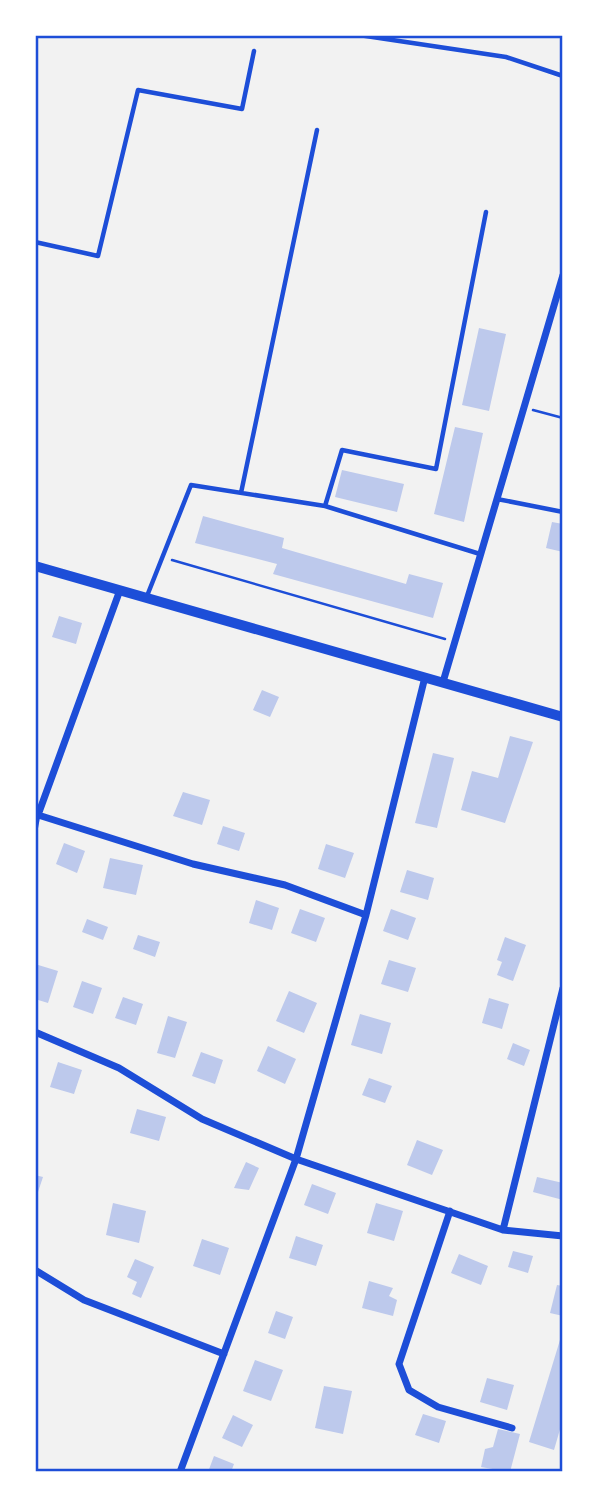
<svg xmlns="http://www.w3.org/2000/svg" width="598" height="1507" font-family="Barlow,sans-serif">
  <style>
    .building { fill: #bdc9ec }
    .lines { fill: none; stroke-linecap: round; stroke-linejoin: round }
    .path { stroke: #1d4ed8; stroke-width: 2.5 }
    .service { stroke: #1d4ed8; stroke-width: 4.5 }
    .minor { stroke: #1d4ed8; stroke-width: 7 }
    .tertiary { stroke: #1d4ed8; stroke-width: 10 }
    .neatline { fill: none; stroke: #1d4ed8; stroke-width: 2.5 }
  </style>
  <rect width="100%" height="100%" fill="#f2f2f2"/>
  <path class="building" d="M479,328L506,334L489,411L462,405Z
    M455,427L483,433L464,522L434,514Z
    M342,470L404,484L397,512L335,497Z
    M203,516L284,538L282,548L406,584L409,574L443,583L433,618L273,574L277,564L195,543Z
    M552,522L563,524V552L546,548Z
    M59,616L82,623L76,644L52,637Z
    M262,690L279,697L270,717L253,710Z
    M510,736L533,742L505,823L461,810L472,771L498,778Z
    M433,753L454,758L437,828L415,823Z
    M183,792L210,800L202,825L173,816Z
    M223,826L245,833L239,851L217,844Z
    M64,843L85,851L77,873L56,864Z
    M326,844L354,853L345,878L318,869Z
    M110,858L143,865L136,895L103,888Z
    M407,870L434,878L428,900L400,892Z
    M256,900L279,908L272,930L249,923Z
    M300,909L325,918L316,942L291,933Z
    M391,909L416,918L408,940L383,931Z
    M87,919L108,927L103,940L82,932Z
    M138,935L160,942L155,957L133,949Z
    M505,937L526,945L513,981L497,975L502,962L497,960Z
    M389,960L416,968L408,992L381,984Z
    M35,964L58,971L48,1003L35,999Z
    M82,981L102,988L93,1014L73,1007Z
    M289,991L317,1003L304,1033L276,1021Z
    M123,997L143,1004L136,1025L115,1018Z
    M489,998L509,1004L502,1029L482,1023Z
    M360,1014L391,1023L382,1054L351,1045Z
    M168,1016L187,1022L175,1058L157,1053Z
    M513,1043L530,1050L524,1066L507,1059Z
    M268,1046L296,1059L285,1084L257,1071Z
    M201,1052L223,1060L215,1084L192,1076Z
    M58,1062L82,1070L74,1094L50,1087Z
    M369,1078L392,1086L385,1103L362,1095Z
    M137,1109L166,1117L159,1141L130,1133Z
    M417,1140L443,1150L432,1175L407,1165Z
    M246,1162L259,1168L249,1190L234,1188Z
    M35,1175L43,1177L35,1201Z
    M537,1177L563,1183V1200L533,1192Z
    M312,1184L336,1193L328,1214L304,1205Z
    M113,1203L146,1211L139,1243L106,1235Z
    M376,1203L403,1211L394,1241L367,1233Z
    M296,1236L323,1245L316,1266L289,1258Z
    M202,1239L229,1248L220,1275L193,1266Z
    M513,1251L533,1256L528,1273L508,1267Z
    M459,1254L488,1266L481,1285L451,1273Z
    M135,1259L154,1267L141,1298L132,1294L137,1282L127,1277Z
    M369,1281L393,1288L389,1296L397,1300L393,1316L362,1308Z
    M557,1285L563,1286V1316L550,1313Z
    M276,1311L293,1317L285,1339L268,1333Z
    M563,1330V1419L554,1450L529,1442Z
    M255,1360L283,1370L271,1401L243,1391Z
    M487,1378L514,1385L507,1410L480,1402Z
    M324,1386L352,1391L343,1434L315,1428Z
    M423,1414L446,1421L439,1443L415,1435Z
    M233,1415L253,1425L242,1447L222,1438Z
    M498,1429L520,1434L510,1472L481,1467L485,1449L493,1447Z
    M214,1456L234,1464L231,1472H208Z"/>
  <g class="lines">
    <path class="path" d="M533,410L563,418
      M172,560L445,639"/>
    <path class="service" d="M359,35L506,57L563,76
      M35,242L98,256L138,90L242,109L254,51
      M241,493L317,130
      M497,499L563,512
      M325,506L480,554
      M147,596L191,485L325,506L342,450L436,469L486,212
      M35,832L38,816"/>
    <path class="minor" d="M443,682L563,275
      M35,814L193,864L285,885L366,915
      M38,815L120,590
      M35,1032L119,1068L202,1119L296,1159L503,1230L563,1236
      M450,1211L399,1364L409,1390L438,1407L512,1428
      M503,1230L563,988
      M35,1270L84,1300L224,1354
      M180,1472L296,1159L366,915L425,677"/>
    <path class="tertiary" d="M35,566L563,717"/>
  </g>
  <rect width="598" height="1507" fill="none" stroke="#ffffff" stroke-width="74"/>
  <rect x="37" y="37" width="524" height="1433" class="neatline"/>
</svg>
